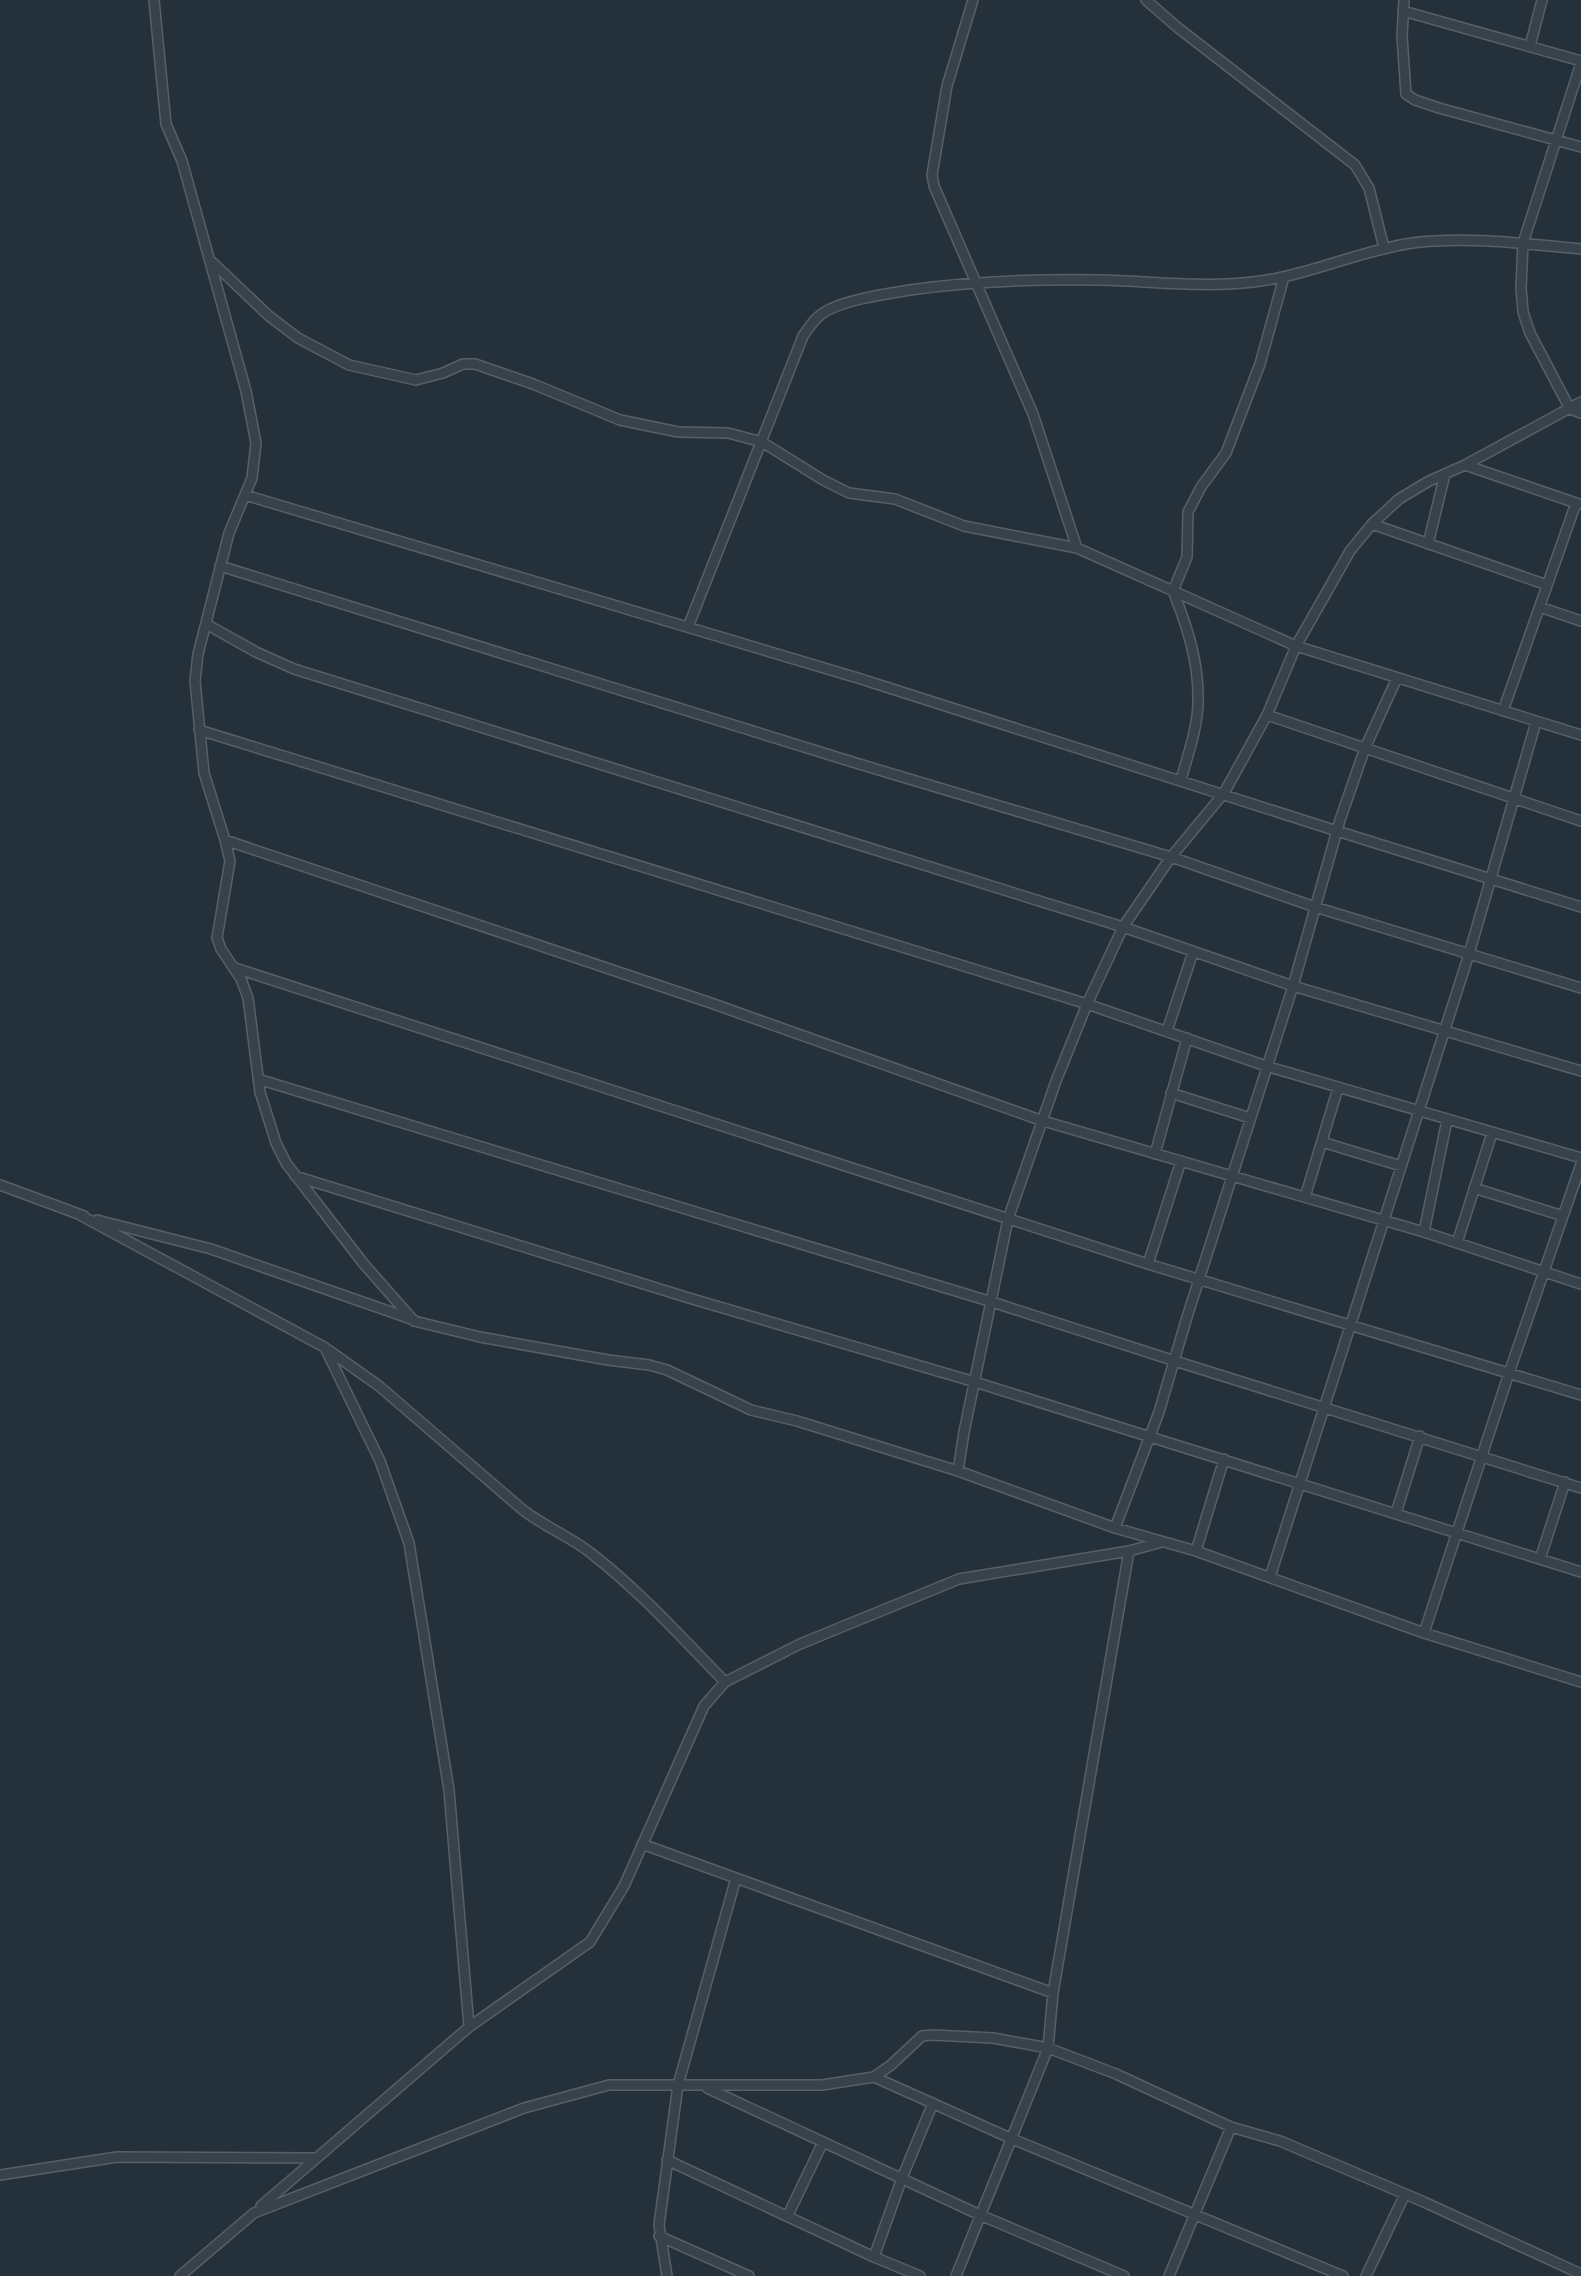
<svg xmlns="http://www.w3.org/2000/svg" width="1581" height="2276" font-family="Arial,sans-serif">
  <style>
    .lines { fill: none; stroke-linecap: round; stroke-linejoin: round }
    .street-casing { stroke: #566068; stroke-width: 12 }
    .street { stroke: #38424a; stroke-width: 9 }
  </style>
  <rect width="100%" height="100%" fill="#24303a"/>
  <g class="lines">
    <g class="street-casing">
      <path id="street" d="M154,0L166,124L182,161L246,391L256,443L252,478L229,533L198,654L195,681L204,773L225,840L230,861L217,938L221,949L241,979L248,998L260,1092L276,1143L286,1163L363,1263L414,1321L480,1337L608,1360L649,1365L667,1370L751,1410L797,1421L958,1471L1115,1528L1196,1551L1424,1633L1581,1682
        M973,0L947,86L932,175L934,186L1033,414L1077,548L1296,646L1581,735
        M1146,0L1177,27L1355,165L1369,188L1384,248
        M1404,0L1402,36L1406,94L1415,100L1439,108L1581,147
        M1403,11L1581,61
        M1530,46L1542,0
        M1581,63L1523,243L1521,288L1523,312L1530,333L1570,409L1581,413
        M210,260L269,316L298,338L349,365L416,380L443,373L463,364H475L533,384L620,420L678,432L728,433L762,442L823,480L849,493L895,499L964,526L1077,548
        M1465,465L1579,504
        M245,495L861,679L1337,831L1581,907
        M1372,524L1547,585
        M1428,544L1445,474
        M220,566L859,764L1171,857L1315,907L1581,988
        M1540,607L1581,621
        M206,624L256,652L294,669L1123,927L1293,986L1581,1071
        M688,627L803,336C810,326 816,316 828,310C849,299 887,294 910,290C973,281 1037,279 1100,280C1151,281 1203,288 1253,282C1308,276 1358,251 1412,243C1466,236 1527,244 1581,249
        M1503,711L1576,503
        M1267,715L1581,821
        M199,730L1087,1004L1266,1066L1581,1158
        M1181,780C1188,754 1198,727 1198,701C1199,662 1187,626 1173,591L1187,557L1188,512L1201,487L1226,453L1260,364L1284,277
        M225,840L708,1002L1040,1120L1424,1232L1581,1284
        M235,968L1148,1264L1581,1395
        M1167,1031L1193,952
        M258,1079L992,1302L1175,1361L1581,1488
        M1171,1093L1250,1118
        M1322,1142L1401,1166
        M1155,1154L1187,1038
        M295,1176L689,1298L975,1382L1581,1572
        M0,1185L84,1216
        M1474,1188L1563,1216
        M1305,1197L1338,1088
        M80,1215L324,1347L379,1386L523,1510C545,1527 571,1537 592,1554C641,1592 682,1638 725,1682
        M97,1220L211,1249L414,1320
        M1424,1232L1447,1120
        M1457,1243L1492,1133
        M1148,1264L1181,1161
        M326,1350L380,1461L409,1543L449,1790L469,2027
        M958,1471L964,1432L1008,1219L1056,1081L1087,1004L1123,927L1171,857L1224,793L1267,715L1296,646L1350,551L1372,524L1399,499L1429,481L1465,465L1581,402
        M1396,1513L1420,1436
        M1115,1528L1159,1412L1187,1317L1293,986L1340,820L1365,748L1397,678
        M1196,1551L1224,1459
        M1540,1559L1565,1482
        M1270,1577L1469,954L1536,722
        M1424,1633L1509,1373L1581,1164
        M642,1844L1053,1993
        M874,2077L1010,2138L1343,2276
        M707,2088L980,2215L1124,2276
        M667,2160L874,2257L920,2276
        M0,2175L117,2157L317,2158
        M261,2206L469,2027L590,1942L624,1886L704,1706L725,1682L800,1644L959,1579L1129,1551L1162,1542
        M788,2215L823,2142
        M659,2236L749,2276
        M874,2257L902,2178L933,2103
        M180,2276L254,2213L524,2108L609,2085H822L874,2077L891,2065L922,2036L933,2035L993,2038L1048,2048L1116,2074L1231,2127L1280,2141L1424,2202L1581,2274
        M667,2276L659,2225L678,2085L736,1878
        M956,2276L1048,2048L1053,1993L1129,1551
        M1169,2276L1231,2127
        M1366,2276L1405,2194"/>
    </g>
    <use href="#street" class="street"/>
  </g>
</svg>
